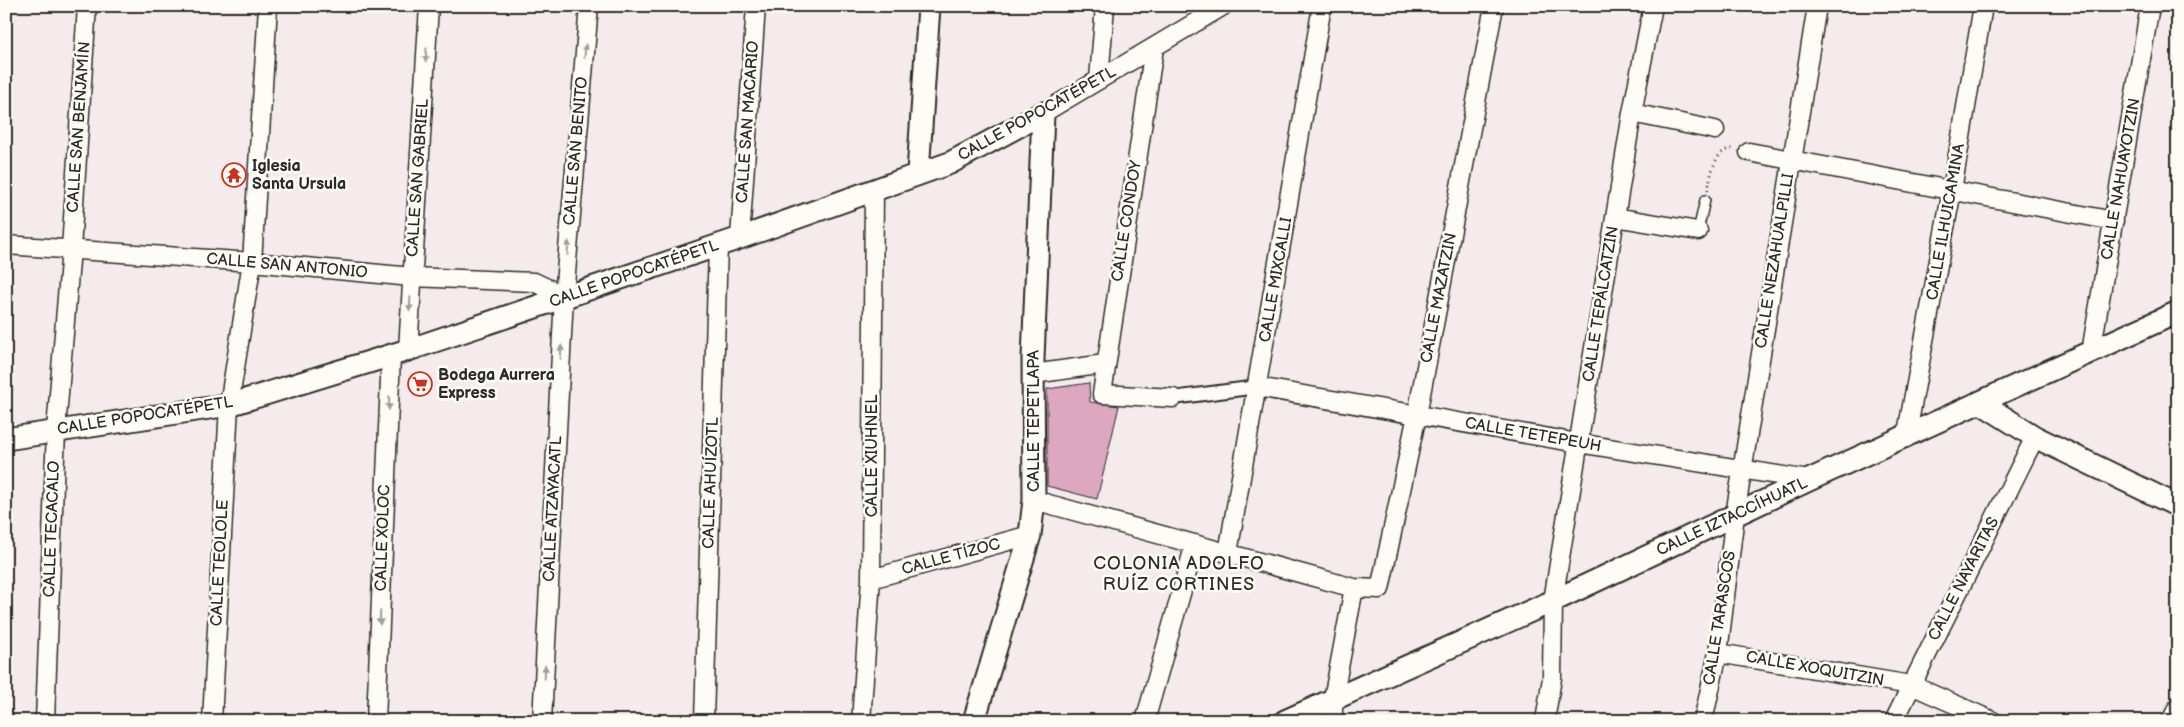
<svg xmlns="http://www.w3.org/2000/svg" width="2184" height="727" font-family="'Balsamiq Sans',sans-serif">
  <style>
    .building { fill: #dca7bf; stroke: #2b2b2b }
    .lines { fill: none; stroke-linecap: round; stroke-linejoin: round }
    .service-casing { stroke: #2b2b2b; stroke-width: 12 }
    .pedestrian-casing { stroke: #2b2b2b; stroke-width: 16 }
    .minor-casing { stroke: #2b2b2b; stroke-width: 21 }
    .tertiary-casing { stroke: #2b2b2b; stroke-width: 25 }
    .path { stroke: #2b2b2b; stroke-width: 3; stroke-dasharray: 1 4; stroke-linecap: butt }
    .service { stroke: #fdfcf7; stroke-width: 9 }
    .pedestrian { stroke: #fdfcf7; stroke-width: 12 }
    .minor { stroke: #fdfcf7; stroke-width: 18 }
    .tertiary { stroke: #fdfcf7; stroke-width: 21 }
    .oneway { fill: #9e9e9b }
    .labels { text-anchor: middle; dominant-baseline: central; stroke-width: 5; stroke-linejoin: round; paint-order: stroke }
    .street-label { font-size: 16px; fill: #2b2b2b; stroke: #fdfcf7 }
    .poi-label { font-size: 16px; font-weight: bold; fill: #2b2b2b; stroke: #fdfcf7; text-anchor: start }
    .neighbourhood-label { font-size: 18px; letter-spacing: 1px; fill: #2b2b2b; stroke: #fdfcf7 }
  </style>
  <rect width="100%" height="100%" fill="#f6ebec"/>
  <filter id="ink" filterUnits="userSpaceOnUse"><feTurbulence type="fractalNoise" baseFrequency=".02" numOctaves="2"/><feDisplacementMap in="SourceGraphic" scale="10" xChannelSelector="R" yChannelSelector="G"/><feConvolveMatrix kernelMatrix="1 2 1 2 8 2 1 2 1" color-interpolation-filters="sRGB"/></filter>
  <g filter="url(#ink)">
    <path class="building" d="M1089,383L1090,402L1119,406L1097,499L1047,486V389Z"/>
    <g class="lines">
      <g class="service-casing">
        <path id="service" d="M1698,231L1705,200"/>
      </g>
      <g class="pedestrian-casing">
        <path id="pedestrian" d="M1173,398L1257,387"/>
      </g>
      <g class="minor-casing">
        <path id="minor" d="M1154,48L1102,394L1173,398
          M1099,79L1105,6
          M1043,113L1223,6
          M1632,113L1715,130
          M1749,152L2114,221
          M1615,217L1698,231
          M740,238L756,6
          M6,245L252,262L412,277L534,282L564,296
          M408,350L429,6
          M2091,352L2150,6
          M1033,374L1105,364
          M1257,387L1578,443L1809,480
          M1906,438L1952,190L1983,6
          M1034,500L1354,588L1380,589L1417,415L1494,6
          M1228,553L1322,6
          M871,579L1030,535
          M1718,653L1911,685L1993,721
          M45,721L56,430L71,249L87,6
          M212,721L229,405L252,262L268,6
          M376,721L391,355
          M542,721L564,296L589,6
          M704,721L718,245
          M861,721L871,579L874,191
          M1145,721L1195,544
          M1333,721V699L1354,588
          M1545,721L1552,678L1553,601L1632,113L1653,6
          M1703,721L1718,653L1735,515L1817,6
          M1894,721L2035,437
          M2171,721L2178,707"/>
      </g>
      <g class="tertiary-casing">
        <path id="tertiary" d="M918,173L929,6
          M1981,403L2035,437L2178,506
          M6,439L229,405L408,350L740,238L950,163L1043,113
          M974,721L1030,535L1034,500L1033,359L1043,113
          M1285,721L1553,601L1809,480L2178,312"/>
      </g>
      <path class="path" d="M1708,190C1711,175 1714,148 1734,149"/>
      <use href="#service" class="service"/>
      <use href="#pedestrian" class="pedestrian"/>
      <use href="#minor" class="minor"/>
      <use href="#tertiary" class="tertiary"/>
    </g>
    <defs><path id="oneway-solid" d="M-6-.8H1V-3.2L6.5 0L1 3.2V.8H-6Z" transform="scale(1.25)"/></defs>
    <g class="oneway">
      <use href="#oneway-solid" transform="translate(585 51) rotate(-85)"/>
      <use href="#oneway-solid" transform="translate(426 55) rotate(94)"/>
      <use href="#oneway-solid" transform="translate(568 248) rotate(-85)"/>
      <use href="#oneway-solid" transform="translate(410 304) rotate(93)"/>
      <use href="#oneway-solid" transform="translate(561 352) rotate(-87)"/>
      <use href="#oneway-solid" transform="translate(389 403) rotate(92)"/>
      <use href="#oneway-solid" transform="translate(380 618) rotate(92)"/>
      <use href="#oneway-solid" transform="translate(545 672) rotate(-87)"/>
    </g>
  </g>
  <defs>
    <g id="temple-ring" transform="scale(1.25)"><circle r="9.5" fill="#fdfcf7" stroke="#c8321e" stroke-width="1.5"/><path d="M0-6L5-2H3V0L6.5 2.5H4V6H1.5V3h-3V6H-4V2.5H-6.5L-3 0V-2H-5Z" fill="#c8321e"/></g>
    <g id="supermarket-ring" transform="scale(1.25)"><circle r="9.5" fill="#fdfcf7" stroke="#c8321e" stroke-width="1.5"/><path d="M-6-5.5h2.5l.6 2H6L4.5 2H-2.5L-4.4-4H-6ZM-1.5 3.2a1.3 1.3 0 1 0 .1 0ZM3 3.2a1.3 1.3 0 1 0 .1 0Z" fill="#c8321e"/></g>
  </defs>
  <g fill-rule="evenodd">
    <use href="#temple-ring" x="234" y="175"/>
    <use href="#supermarket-ring" x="420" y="384"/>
  </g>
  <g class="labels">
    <g class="street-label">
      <text transform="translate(1037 114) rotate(-29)">CALLE POPOCATÉPETL</text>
      <text transform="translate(748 122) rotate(-86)">CALLE SAN MACARIO</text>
      <text transform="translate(79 127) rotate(-86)">CALLE SAN BENJAMÍN</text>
      <text transform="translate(576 151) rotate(-85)">CALLE SAN BENITO</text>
      <text transform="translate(418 178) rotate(-86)">CALLE SAN GABRIEL</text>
      <text transform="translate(2121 179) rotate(-80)">CALLE NAHUAYOTZIN</text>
      <text transform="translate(1127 221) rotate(-81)">CALLE CONDOY</text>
      <text transform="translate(1946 222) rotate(-80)">CALLE ILHUICAMINA</text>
      <text transform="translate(1775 261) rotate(-81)">CALLE NEZAHUALPILLI</text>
      <text transform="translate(287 266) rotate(5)">CALLE SAN ANTONIO</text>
      <text transform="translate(634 274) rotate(-19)">CALLE POPOCATÉPETL</text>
      <text transform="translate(1276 280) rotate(-80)">CALLE MIXCALLI</text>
      <text transform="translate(1439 298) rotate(-79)">CALLE MAZATZIN</text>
      <text transform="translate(1601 304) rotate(-81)">CALLE TEPÁLCATZIN</text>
      <text transform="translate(145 416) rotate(-9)">CALLE POPOCATÉPETL</text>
      <text transform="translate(1034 421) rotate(-90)">CALLE TEPETLAPA</text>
      <text transform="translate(1533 435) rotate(10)">CALLE TETEPEUH</text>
      <text transform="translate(872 456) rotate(-90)">CALLE XIUHNEL</text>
      <text transform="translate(711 483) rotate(-88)">CALLE AHUÍZOTL</text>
      <text transform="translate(553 509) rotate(-87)">CALLE ATZAYACATL</text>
      <text transform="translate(1732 517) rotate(-25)">CALLE IZTACCÍHUATL</text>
      <text transform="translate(52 529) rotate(-88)">CALLE TECACALO</text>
      <text transform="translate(383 538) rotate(-88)">CALLE XOLOC</text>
      <text transform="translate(951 557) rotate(-15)">CALLE TÍZOC</text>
      <text transform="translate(220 563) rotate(-87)">CALLE TEOLOLE</text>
      <text transform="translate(1964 579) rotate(-63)">CALLE NAYARITAS</text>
      <text transform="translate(1720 618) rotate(-81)">CALLE TARASCOS</text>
      <text transform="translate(1815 669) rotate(10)">CALLE XOQUITZIN</text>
    </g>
    <g class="poi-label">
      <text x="252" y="166">Iglesia<tspan x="252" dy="18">Santa Ursula</tspan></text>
      <text x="438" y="375">Bodega Aurrera<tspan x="438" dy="18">Express</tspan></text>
    </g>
    <g class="neighbourhood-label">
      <text x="1179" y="563">COLONIA ADOLFO<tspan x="1179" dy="21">RUÍZ CORTINES</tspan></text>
    </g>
  </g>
  <rect width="2184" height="727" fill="none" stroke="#fdfcf7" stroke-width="25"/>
  <rect x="12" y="12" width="2159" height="702" fill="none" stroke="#2b2b2b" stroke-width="2" filter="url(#ink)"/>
</svg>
